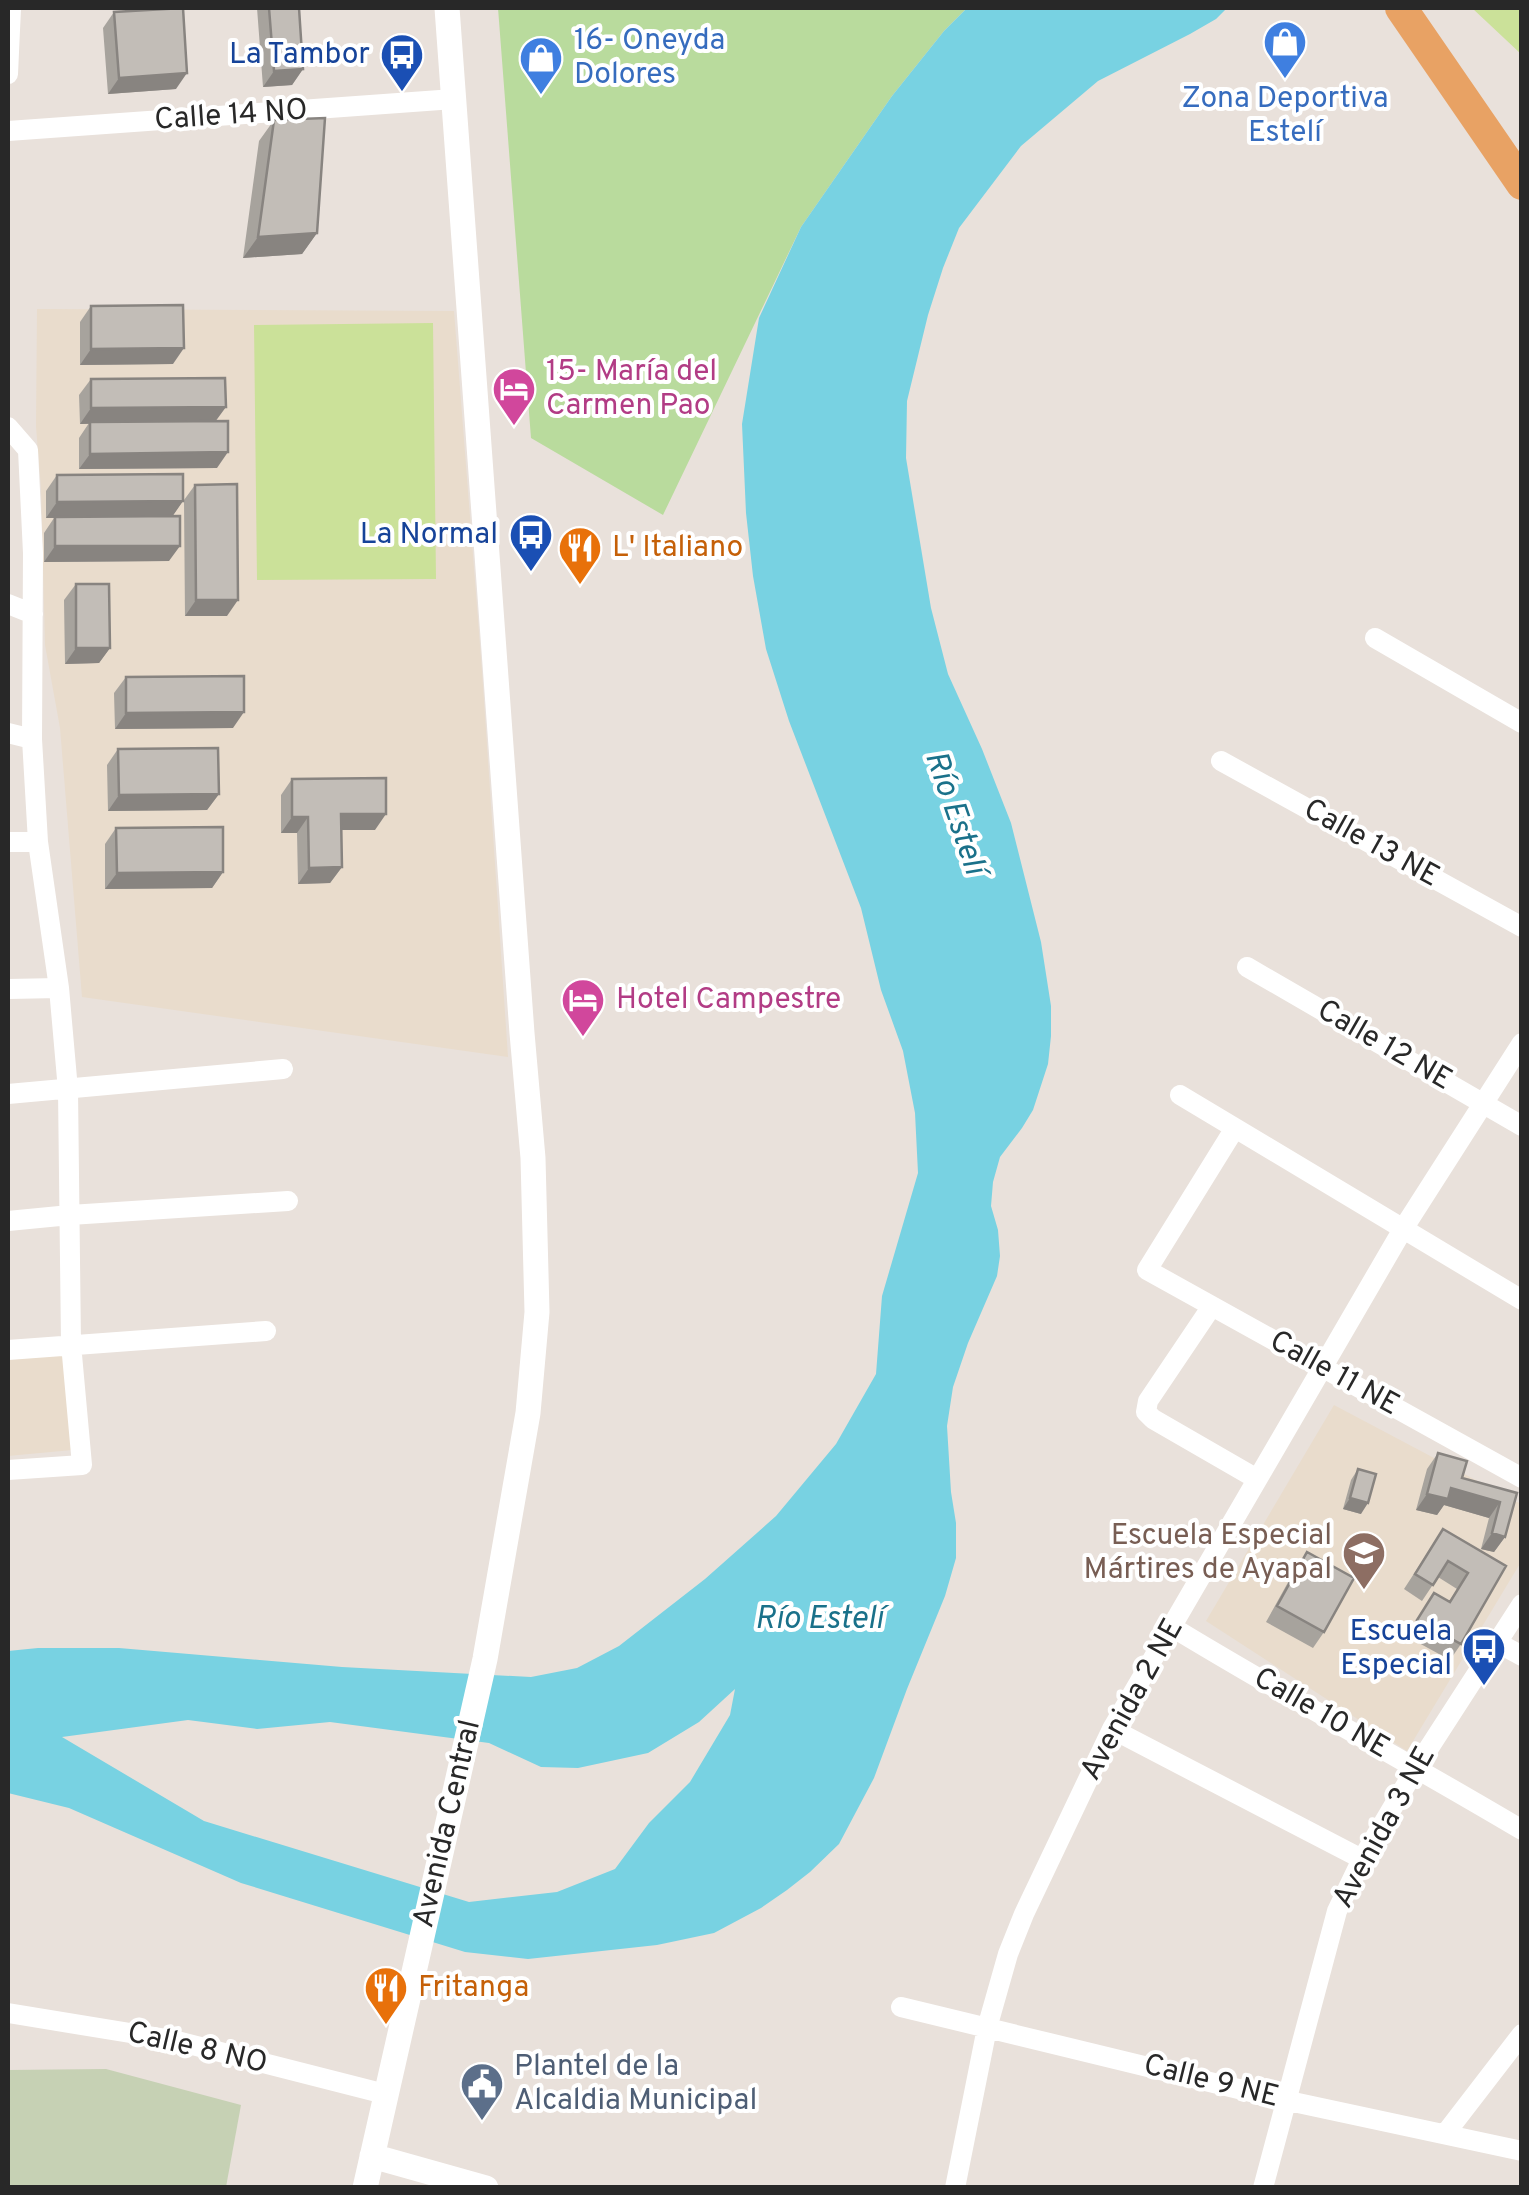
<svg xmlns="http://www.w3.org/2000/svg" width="1529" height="2195" font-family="Overpass,sans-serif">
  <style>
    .education { fill: #e9dccc }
    .green { fill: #b9db9d }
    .cemetery { fill: #c6d1b4 }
    .pitch { fill: #cbe199 }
    .water { fill: #78d2e2; fill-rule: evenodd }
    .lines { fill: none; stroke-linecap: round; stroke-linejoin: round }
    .minor { stroke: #fff; stroke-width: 20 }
    .tertiary { stroke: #fff; stroke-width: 25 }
    .trunk { stroke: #e8a264; stroke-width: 32 }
    .wall { fill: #a7a39d }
    .shaded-wall { fill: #888480 }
    .building { fill: #c2bdb7; stroke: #888480; stroke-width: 2.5 }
    .labels { text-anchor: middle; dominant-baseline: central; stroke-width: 8; stroke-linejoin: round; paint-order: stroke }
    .shop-label { font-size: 30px; fill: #366cbe; stroke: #fff; text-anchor: start }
    .transit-label { font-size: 30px; fill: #164399; stroke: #fff; text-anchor: end }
    .street-label { font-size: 30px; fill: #282828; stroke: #fff }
    .hotel-label { font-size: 30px; fill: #b23c85; stroke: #fff; text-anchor: start }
    .food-label { font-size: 30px; fill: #c56008; stroke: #fff; text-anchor: start }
    .education-label { font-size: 30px; fill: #785e54; stroke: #fff; text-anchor: end }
    .service-label { font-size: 30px; fill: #4e5e75; stroke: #fff; text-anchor: start }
    .water-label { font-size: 32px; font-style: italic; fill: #1a718a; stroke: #fff }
  </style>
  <rect width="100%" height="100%" fill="#e9e1db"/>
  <path class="education" d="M37,309L454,311L482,671L508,1057L82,997L60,728L45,645L41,488L36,427Z
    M63,1354L72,1450L8,1456V1359Z
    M1334,1405L1521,1504V1562L1407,1751L1206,1621Z"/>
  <path class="green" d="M498,8H967L944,31L892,96L801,227L663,515L531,438Z"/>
  <path class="cemetery" d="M106,2069L241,2105L226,2187H8V2070Z"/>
  <path class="pitch" d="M1472,8H1521V54Z
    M433,323L436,579L257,580L254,325Z"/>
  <path class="water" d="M967,8H1227L1216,19L1190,34L1098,81L1021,146L959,228L943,268L928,315L907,401L906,458L931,608L948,674L982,749L1011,823L1041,942L1051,1006V1036L1048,1064L1033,1110L1022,1128L1000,1157L993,1182L991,1206L998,1230L1000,1256L997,1276L968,1343L953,1387L947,1426L951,1492L956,1523V1558L945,1596L907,1689L874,1778L839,1844L810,1872L787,1890L761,1908L714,1933L657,1945L528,1959L465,1952L241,1883L69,1808L8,1793V1651L38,1648H119L342,1667L531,1677L577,1668L619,1646L705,1579L776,1516L836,1444L876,1374L882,1296L918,1173L915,1113L903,1051L881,990L861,908L789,721L766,649L753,576L746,513L742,424L759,318L801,227L892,96L944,31ZM735,1689L730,1715L690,1782L649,1823L615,1869L557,1892L469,1902L204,1821L62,1737L188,1720L257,1729L330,1722L489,1743L541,1767L578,1768L648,1753L699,1722Z"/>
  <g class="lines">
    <path class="minor" d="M8,74L11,8
      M8,131L454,99
      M8,427L28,450L33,553L32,739L38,842L59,988L68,1090L71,1344L82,1465L8,1470
      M8,604L33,614
      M1375,638L1522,723
      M8,733L32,739
      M1221,761L1522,927
      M8,842H38
      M1247,967L1522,1126
      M8,989L59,988
      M8,1094L283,1069
      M1180,1095L1522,1300
      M1235,1128L1147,1270L1522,1478
      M8,1221L70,1215L288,1201
      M1212,1306L1148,1401L1146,1412L1153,1419L1257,1479
      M8,1350L266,1331
      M1172,1627C1287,1697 1406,1761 1522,1830
      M1498,1643L1522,1656
      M1112,1729L1362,1859
      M901,2007L1284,2100L1522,2151
      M8,2013L173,2040L385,2094
      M1445,2134L1522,2034
      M955,2188L987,2028L1008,1954L1024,1914L1112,1729L1403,1229L1522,1043
      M1263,2188L1337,1911L1362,1859L1416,1768L1522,1604"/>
    <path class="tertiary" d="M372,2156L486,2188
      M365,2188L485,1659L528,1413L537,1312L533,1158L522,1033L447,8"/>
    <path class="trunk" d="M1401,8L1522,184"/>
  </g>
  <path class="wall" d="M257,8H299L303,69L292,85L263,87Z
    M114,12L176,89L108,94L103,28Z
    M274,120L317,233L302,254L243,258L259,141Z
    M91,306L173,364L80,365V322Z
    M91,379L216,421L217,468L79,469V438L89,423L80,424L79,395Z
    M57,475L183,501L172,516L169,561L44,562V533L54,518H46V491Z
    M195,485L227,616H185L184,500Z
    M76,584L110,648L99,663L65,664L64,600Z
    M126,677L233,728L115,729L114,693Z
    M118,749L219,794L207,810L108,811L107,765Z
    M292,779L375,830H341L342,867L330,883L298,884L297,833H281V795Z
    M116,828L223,872L212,888L105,889V844Z
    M1438,1453L1462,1478L1517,1493L1505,1537L1494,1552L1481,1549L1489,1518L1444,1505L1437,1515L1416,1510L1427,1469Z
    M1358,1469L1361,1514L1343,1509L1351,1480Z
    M1443,1529L1506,1566L1461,1644L1450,1660L1406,1636L1434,1593L1449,1602L1457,1589L1438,1577L1422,1601L1404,1589Z
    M1307,1552L1324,1632L1313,1648L1266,1622L1296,1568Z"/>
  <path class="shaded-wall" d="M303,69L292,85L263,87L274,71Z
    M187,73L176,89L108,94L119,78Z
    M317,233L302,254L243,258L258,237Z
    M184,348L173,364L80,365L91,349Z
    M226,407L215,422L80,424L91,408Z
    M228,452L217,468L79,469L90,454Z
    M183,501L172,517L46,518L57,502Z
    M55,546H180L169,561L44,562Z
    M196,600H238L227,616H185Z
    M76,648H110L99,663L65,664Z
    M244,712L233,728L115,729L126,713Z
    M219,794L207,810L108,811L119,795Z
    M341,814H386L375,830H330Z
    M292,817H308L297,833H281Z
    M342,867L330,883L298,884L309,868Z
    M223,872L212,888L105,889L117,873Z
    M1451,1488L1500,1502L1489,1518L1444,1505L1437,1515L1416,1510L1427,1494Z
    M1350,1498L1368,1503L1361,1514L1343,1509Z
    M1492,1533L1505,1537L1494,1552L1481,1549Z"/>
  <path class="building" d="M183,8L187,73L119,78L114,12Z
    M269,8H299L303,69L274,71Z
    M325,118L317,233L258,237L274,120Z
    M183,305L184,348L91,349V306Z
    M225,378L226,407L91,408V379Z
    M228,421V452L90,454V422Z
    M183,474V501L57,502V475Z
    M237,484L238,600H196L195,485Z
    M180,516V546H55V517Z
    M76,584H109L110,648H76Z
    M244,676V712L126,713V677Z
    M218,748L219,794L119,795L118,749Z
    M386,778V814H341L342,867L309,868L308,817H292V779Z
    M223,827V872L117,873L116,828Z
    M1438,1453L1467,1461L1462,1478L1517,1493L1505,1537L1492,1533L1500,1502L1451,1488L1448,1499L1427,1494Z
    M1358,1469L1376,1474L1368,1503L1350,1498Z
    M1443,1529L1506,1566L1461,1644L1417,1620L1434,1593L1450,1602L1468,1573L1448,1561L1433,1585L1415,1574Z
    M1307,1552L1354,1578L1324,1632L1277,1606Z"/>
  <defs>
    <g id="shop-pin" transform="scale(2.25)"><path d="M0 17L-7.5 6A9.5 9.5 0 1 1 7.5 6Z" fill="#3f7fe0" stroke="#fff"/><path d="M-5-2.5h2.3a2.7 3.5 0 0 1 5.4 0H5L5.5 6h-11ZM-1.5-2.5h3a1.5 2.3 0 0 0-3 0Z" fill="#fff"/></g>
    <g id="bus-pin" transform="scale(2.25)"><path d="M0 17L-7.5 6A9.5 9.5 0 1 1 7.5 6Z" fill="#1a4fb4" stroke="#fff"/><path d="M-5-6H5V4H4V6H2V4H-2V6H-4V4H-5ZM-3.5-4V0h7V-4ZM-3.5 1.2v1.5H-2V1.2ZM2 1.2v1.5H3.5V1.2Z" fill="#fff"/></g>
    <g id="hotel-pin" transform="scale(2.25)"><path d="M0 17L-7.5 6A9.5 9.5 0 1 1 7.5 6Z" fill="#d1479c" stroke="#fff"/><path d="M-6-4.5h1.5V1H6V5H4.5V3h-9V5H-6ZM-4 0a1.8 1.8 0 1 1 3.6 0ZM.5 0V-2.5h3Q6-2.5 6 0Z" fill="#fff"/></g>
    <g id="restaurant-pin" transform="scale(2.25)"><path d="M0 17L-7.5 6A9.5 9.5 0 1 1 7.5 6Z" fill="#e8710a" stroke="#fff"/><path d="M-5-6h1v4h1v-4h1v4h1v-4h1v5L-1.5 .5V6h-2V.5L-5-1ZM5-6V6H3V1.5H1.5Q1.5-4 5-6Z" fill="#fff"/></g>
    <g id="school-pin" transform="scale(2.25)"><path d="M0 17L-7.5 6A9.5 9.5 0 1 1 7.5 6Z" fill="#8d6e63" stroke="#fff"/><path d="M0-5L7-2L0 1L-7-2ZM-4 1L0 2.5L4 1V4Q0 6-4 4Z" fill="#fff"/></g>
    <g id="civic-pin" transform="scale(2.25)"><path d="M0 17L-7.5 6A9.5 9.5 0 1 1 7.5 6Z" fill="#5c6f8a" stroke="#fff"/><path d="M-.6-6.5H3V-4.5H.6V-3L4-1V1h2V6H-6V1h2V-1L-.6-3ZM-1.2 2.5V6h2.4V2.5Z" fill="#fff"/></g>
  </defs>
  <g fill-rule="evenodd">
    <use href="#shop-pin" x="1285" y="42"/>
    <use href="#bus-pin" x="402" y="55"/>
    <use href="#shop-pin" x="541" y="58"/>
    <use href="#hotel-pin" x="514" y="389"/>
    <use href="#bus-pin" x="531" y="535"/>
    <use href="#restaurant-pin" x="580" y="548"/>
    <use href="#hotel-pin" x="583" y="1000"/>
    <use href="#school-pin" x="1364" y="1553"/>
    <use href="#bus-pin" x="1484" y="1649"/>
    <use href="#restaurant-pin" x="386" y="1988"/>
    <use href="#civic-pin" x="482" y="2084"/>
  </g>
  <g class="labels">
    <g class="shop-label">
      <text x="574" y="41">16- Oneyda<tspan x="574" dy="34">Dolores</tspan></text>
      <text x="1285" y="99" text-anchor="middle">Zona Deportiva<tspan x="1285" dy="34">Estelí</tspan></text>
    </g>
    <g class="transit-label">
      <text x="370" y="55">La Tambor</text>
      <text x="498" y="535">La Normal</text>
      <text x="1452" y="1632">Escuela<tspan x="1452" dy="34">Especial</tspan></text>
    </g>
    <g class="street-label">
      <text transform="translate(231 116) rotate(-4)">Calle 14 NO</text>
      <text transform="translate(1371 844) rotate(29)">Calle 13 NE</text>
      <text transform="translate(1384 1046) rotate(30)">Calle 12 NE</text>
      <text transform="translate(1334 1374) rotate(29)">Calle 11 NE</text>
      <text transform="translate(1133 1700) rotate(-61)">Avenida 2 NE</text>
      <text transform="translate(1321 1714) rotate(30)">Calle 10 NE</text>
      <text transform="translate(448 1824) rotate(-77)">Avenida Central</text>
      <text transform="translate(1385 1828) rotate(-61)">Avenida 3 NE</text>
      <text transform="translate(197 2049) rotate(13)">Calle 8 NO</text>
      <text transform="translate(1211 2082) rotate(14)">Calle 9 NE</text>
    </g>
    <g class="hotel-label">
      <text x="546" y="372">15- María del<tspan x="546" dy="34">Carmen Pao</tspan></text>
      <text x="616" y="1000">Hotel Campestre</text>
    </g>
    <g class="food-label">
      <text x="612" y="548">L' Italiano</text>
      <text x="418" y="1988">Fritanga</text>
    </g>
    <g class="education-label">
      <text x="1332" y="1536">Escuela Especial<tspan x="1332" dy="34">Mártires de Ayapal</tspan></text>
    </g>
    <g class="service-label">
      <text x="514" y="2067">Plantel de la<tspan x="514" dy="34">Alcaldia Municipal</tspan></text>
    </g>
    <g class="water-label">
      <text transform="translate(954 813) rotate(71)">Río Estelí</text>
      <text x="819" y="1620">Río Estelí</text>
    </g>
  </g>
  <rect width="1529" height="2195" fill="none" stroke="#282828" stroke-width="20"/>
</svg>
